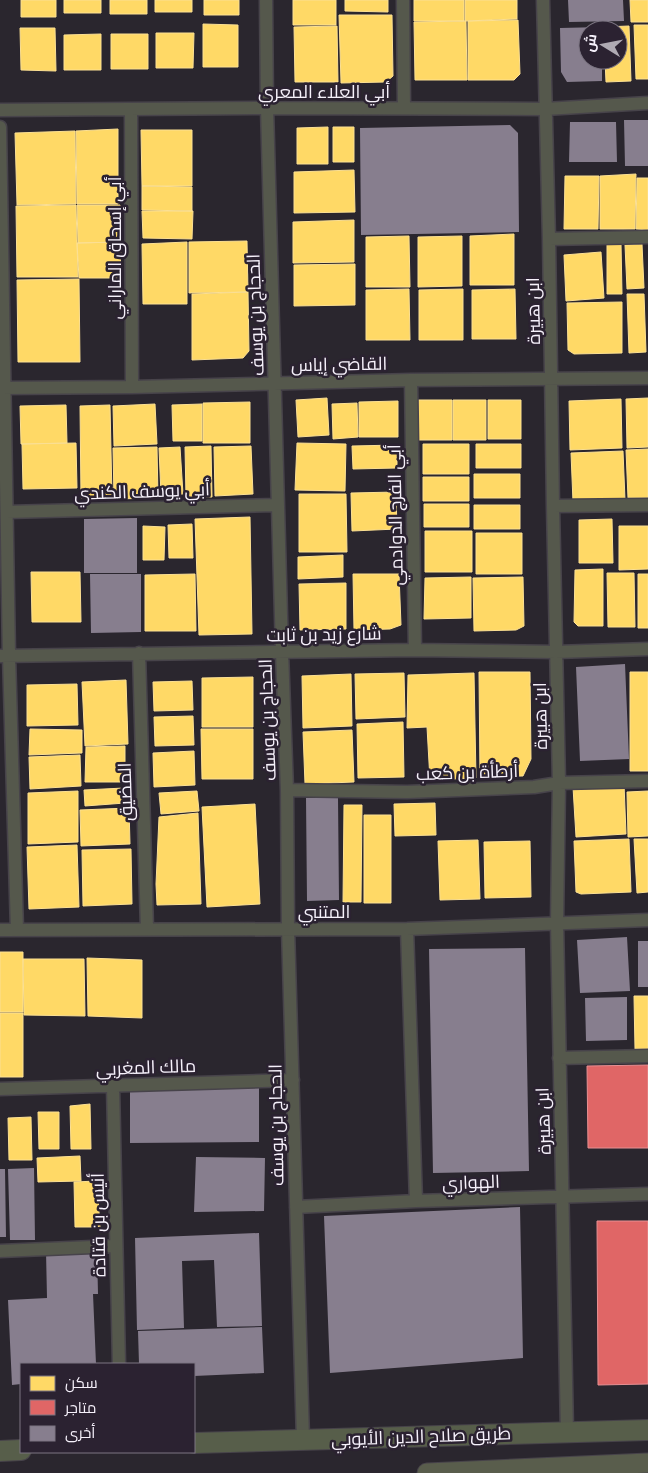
<svg xmlns="http://www.w3.org/2000/svg" width="648" height="1473" font-family="'IBM Plex Sans',Cairo,sans-serif">
  <style>
    .homes { fill: #ffd966; stroke: #fce093 }
    .shops { fill: #e06666; stroke: #e79093 }
    .building { fill: #877e8e }
    .lines { fill: none; stroke-linecap: round; stroke-linejoin: round }
    .street-casing { stroke: #47434a; stroke-width: 15 }
    .secondary-casing { stroke: #47434a; stroke-width: 21 }
    .primary-casing { stroke: #47434a; stroke-width: 22 }
    .street { stroke: #55584c; stroke-width: 12 }
    .secondary { stroke: #595d4c; stroke-width: 19 }
    .primary { stroke: #575e4a; stroke-width: 20 }
    .labels { text-anchor: middle; dominant-baseline: central; stroke-width: 5; stroke-linejoin: round; paint-order: stroke }
    .street-label { font-size: 18px; fill: #f6f1fb; stroke: #2b2231 }
  </style>
  <rect width="100%" height="100%" fill="#2a262e"/>
  <path class="homes" d="M21,0H56V17H21Z
    M64,0H101V13H64Z
    M110,0H147V14H110Z
    M155,0H192V12H155Z
    M204,0H239V15H204Z
    M293,0H336V25H293Z
    M345,0H388V12L345,11Z
    M414,0H464V21H414Z
    M465,0H517V19L465,21Z
    M630,0H648V22H631Z
    M339,15H392L393,76L386,82L341,83Z
    M518,20L520,74L514,80H468V21Z
    M466,21L467,80H415L414,22Z
    M203,24L238,25V67H203Z
    M634,25H648V79H636Z
    M337,26L338,82H295L294,27Z
    M629,26L631,81L606,82L605,60H618V30H604V27Z
    M20,28H55L56,71L21,70Z
    M156,33H194L193,68H156Z
    M101,34V70H64V35Z
    M111,34H148V69H111Z
    M328,127V164H297V128Z
    M333,127H354V162H333Z
    M118,129V204H77L76,131Z
    M141,130H192V186H142Z
    M75,131L76,204L17,205L15,133Z
    M354,170L355,212L294,213V172Z
    M636,174L635,229H600V176Z
    M565,176H599L598,229H564Z
    M637,178H648V230L636,229Z
    M142,186L192,187V211L142,210Z
    M76,205L78,277H17L16,206Z
    M77,205H120V242L78,243Z
    M142,211H193L192,239L143,238Z
    M354,220V262L293,263V222Z
    M514,234V285H470V236Z
    M409,236L410,287H366V237Z
    M462,236V286L418,287V237Z
    M247,241L248,292L189,293V242Z
    M121,242L120,278H79L77,243Z
    M187,242V304H143L142,244Z
    M607,243H621L622,294H607Z
    M642,244L644,288L627,289L625,245Z
    M601,252L604,298L566,301L564,255Z
    M355,264V305L294,306V265Z
    M79,279L80,362H18L17,280Z
    M409,289L410,340H366V290Z
    M463,289V340H419V290Z
    M515,289L516,339H472V290Z
    M248,292L249,351L243,358L192,360V294Z
    M627,294H644L646,352L629,353Z
    M622,302V353L574,354L568,350L567,303Z
    M327,398L329,435L298,437L296,400Z
    M648,398V447L627,448L626,399Z
    M621,399L622,448L570,450L569,401Z
    M418,400H452V440H418Z
    M453,400H486V440H453Z
    M488,400H521V439H488Z
    M398,401V437H359V402Z
    M250,402V443H203V403Z
    M357,403L358,437L333,439L332,404Z
    M155,404L157,444L114,446L113,406Z
    M202,404V441H173L172,405Z
    M66,405L67,443L21,444L20,406Z
    M110,405L112,497L81,498L80,406Z
    M76,443L77,488L23,489L22,444Z
    M297,443L346,444L345,491L295,490Z
    M423,444H469V474H423Z
    M476,444H521V468H476Z
    M397,445V468L353,469L352,446Z
    M211,446L212,497H186L185,447Z
    M251,446L253,494L215,496L214,447Z
    M157,447L158,498L114,499L113,448Z
    M180,447L183,494L161,495L159,448Z
    M648,449V498H628L626,450Z
    M623,451L625,500L573,502L571,453Z
    M474,474H520V498H474Z
    M423,477H469V501H423Z
    M396,492L397,529L352,531L351,493Z
    M299,494H346L347,552H299Z
    M424,504H469V527H424Z
    M474,505H520V529H474Z
    M250,517L252,634L199,635L195,519Z
    M612,519L613,563H579V520Z
    M192,524L193,558H169L168,525Z
    M143,526L165,527L164,560H143Z
    M619,526H648V569L619,570Z
    M425,531H472V572H425Z
    M476,533H522V574H476Z
    M343,555V577L298,579V557Z
    M603,569V626H578L574,622L575,570Z
    M31,572H80L81,622H32Z
    M607,573H634L635,627H608Z
    M195,574L196,631H145V575Z
    M353,574H399L401,625L390,629L354,630Z
    M638,574H648V628H638Z
    M471,577V618L424,619L425,578Z
    M523,577L524,626L516,630L474,631L473,578Z
    M346,583V629L300,630L299,584Z
    M479,672H530L531,759L523,776L480,777Z
    M630,672H648V771H630Z
    M404,673L405,717L356,719L355,674Z
    M474,673L476,778L430,780L427,727L407,728L408,675Z
    M351,674L352,726L303,728L302,676Z
    M253,677V727H202V678Z
    M126,680L128,744L85,746L82,682Z
    M192,681L193,710L154,711L153,682Z
    M77,684L78,725L27,726V685Z
    M193,716L194,745L155,746L154,717Z
    M403,722L404,777L358,778L357,724Z
    M30,729L82,730V753L29,755Z
    M201,729H253V779H202Z
    M352,730L354,782L305,784L303,732Z
    M125,746V782H85L86,747Z
    M194,751L195,785L154,787L153,753Z
    M80,755L81,786L30,789L29,757Z
    M624,784L626,834L576,837L573,787Z
    M124,788L125,803L85,806L84,790Z
    M78,791V842L28,844V793Z
    M197,791L199,811L161,814L159,793Z
    M648,791V836L628,837L627,792Z
    M435,803L436,835L395,836L394,804Z
    M255,804L260,904L207,907L202,807Z
    M344,805H362L361,902H343Z
    M129,808L130,844L81,846L80,810Z
    M198,813L201,904L157,905L156,884L159,817Z
    M364,815H391V903H364Z
    M629,839L631,892L581,894L576,892L574,841Z
    M634,839H648V892L637,893Z
    M478,840L480,899L440,900L438,841Z
    M530,841L531,897L485,898L484,842Z
    M77,845L79,907L29,909L27,847Z
    M131,849L132,904L83,906L82,850Z
    M0,952H23V1012H0Z
    M87,958L142,960V1018L88,1016Z
    M23,959H84L85,1016L24,1015Z
    M634,996H648V1049H635Z
    M0,1013H23V1077H0Z
    M90,1104L91,1149H71L70,1106Z
    M38,1112H59V1149H39Z
    M31,1117L32,1160H9L8,1118Z
    M80,1156L81,1181L38,1182L37,1158Z
    M97,1181L100,1227H75L74,1182Z"/>
  <path class="shops" d="M648,1065V1148H588L587,1066Z
    M597,1221H648V1384L598,1385Z"/>
  <path class="building" d="M568,0H623L624,21L569,22Z
    M602,27V30H588V60H602V81L567,82L561,72L560,28Z
    M624,120H648V166H625Z
    M570,122H616L617,162H569Z
    M510,125L518,133L519,232L361,235L360,128Z
    M137,518V573H84V519Z
    M90,574H141V632L91,633Z
    M625,664L629,759L580,761L576,667Z
    M306,798H338L339,900L307,901Z
    M627,937L630,991L580,993L577,940Z
    M638,941H648V987H638Z
    M525,948L529,1171L433,1173L429,949Z
    M627,997V1040L586,1041L585,998Z
    M259,1087V1142L130,1143V1090Z
    M196,1157L265,1158L264,1211L194,1212Z
    M34,1168L35,1240H10L8,1169Z
    M0,1169H5L6,1237H0Z
    M520,1207L523,1358L330,1373L324,1216Z
    M259,1233L262,1326L217,1327L214,1260L182,1261L184,1328L137,1330L135,1238Z
    M97,1250L98,1294H93L96,1364H21V1384L12,1385L8,1300L47,1298L46,1251Z
    M262,1327L264,1373L194,1376V1364H139L138,1331Z"/>
  <g class="lines">
    <g class="street-casing">
      <path id="street" d="M266,0L267,108L282,652L287,790L288,929L303,1439
        M403,0L404,108
        M543,0L549,239L553,506L559,783L557,923L567,1432
        M131,109L132,387
        M0,110L267,108L545,109L648,103
        M0,127L9,656L17,930
        M549,239L648,237
        M411,380L415,650
        M0,388L132,387L411,380L648,378
        M553,506L648,505
        M7,512L277,505
        M139,653L147,929
        M0,656L415,650L556,652L648,649
        M287,790L407,792L534,787L559,783L648,781
        M407,929L416,1201
        M0,930L407,929L648,920
        M559,1058L648,1056
        M113,1086L119,1364
        M0,1089L293,1080
        M296,1207L416,1201L648,1194
        M0,1251L116,1246"/>
    </g>
    <g class="secondary-casing">
      <path id="secondary" d="M427,1473L648,1463"/>
    </g>
    <g class="primary-casing">
      <path id="primary" d="M194,1443L648,1430
        M0,1451L21,1450"/>
    </g>
    <use href="#street" class="street"/>
    <use href="#secondary" class="secondary"/>
    <use href="#primary" class="primary"/>
  </g>
  <g class="labels">
    <g class="street-label">
      <text x="324" y="91">أبي العلاء المعري</text>
      <text transform="translate(114 248) rotate(-90)">أبي إسحاق الماراني</text>
      <text transform="translate(533 311) rotate(-91)">ابن هبيرة</text>
      <text transform="translate(255 315) rotate(-92)">الحجاج بن يوسف</text>
      <text transform="translate(339 364) rotate(-1)">القاضي إياس</text>
      <text transform="translate(142 491) rotate(-2)">أبي يوسف الكندي</text>
      <text transform="translate(395 515) rotate(-91)">أبي الفرج الدوادمي</text>
      <text transform="translate(324 634) rotate(-1)">شارع زيد بن ثابت</text>
      <text transform="translate(540 716) rotate(-91)">ابن هبيرة</text>
      <text transform="translate(267 720) rotate(-92)">الحجاج بن يوسف</text>
      <text transform="translate(467 772) rotate(-2)">أرطأة بن كعب</text>
      <text transform="translate(125 792) rotate(-92)">المضيق</text>
      <text x="324" y="911">المتنبي</text>
      <text transform="translate(146 1067) rotate(-2)">مالك المغربي</text>
      <text transform="translate(543 1121) rotate(-92)">ابن هبيرة</text>
      <text transform="translate(276 1125) rotate(-91)">الحجاج بن يوسف</text>
      <text transform="translate(471 1182) rotate(-2)">الهواري</text>
      <text transform="translate(98 1225) rotate(-91)">أنيس بن قتادة</text>
      <text transform="translate(421 1436) rotate(-2)">طريق صلاح الدين الأيوبي</text>
    </g>
  </g>
  <rect x="20" y="1363" width="175" height="90" fill="#2b2231" stroke="#7c7582"/>
  <rect x="30" y="1376" width="25" height="15" fill="#ffd966" stroke="#7c7582"/>
  <text x="65" y="1388" font-size="15" fill="#f6f1fb">سكن</text>
  <rect x="30" y="1400" width="25" height="15" fill="#e06666" stroke="#7c7582"/>
  <text x="65" y="1413" font-size="15" fill="#f6f1fb">متاجر</text>
  <rect x="30" y="1426" width="25" height="15" fill="#877e8e" stroke="#7c7582"/>
  <text x="65" y="1438" font-size="15" fill="#f6f1fb">أخرى</text>
  <g transform="translate(603 45) rotate(280)"><circle r="24" fill="#2b2231" stroke="#7c7582"/>
  <path d="M0-4L9 19L0 12L-9 19Z" fill="#afaab3"/>
  <text y="-8" font-size="14" font-weight="bold" text-anchor="middle" fill="#f6f1fb">ش</text>
  </g>
</svg>
